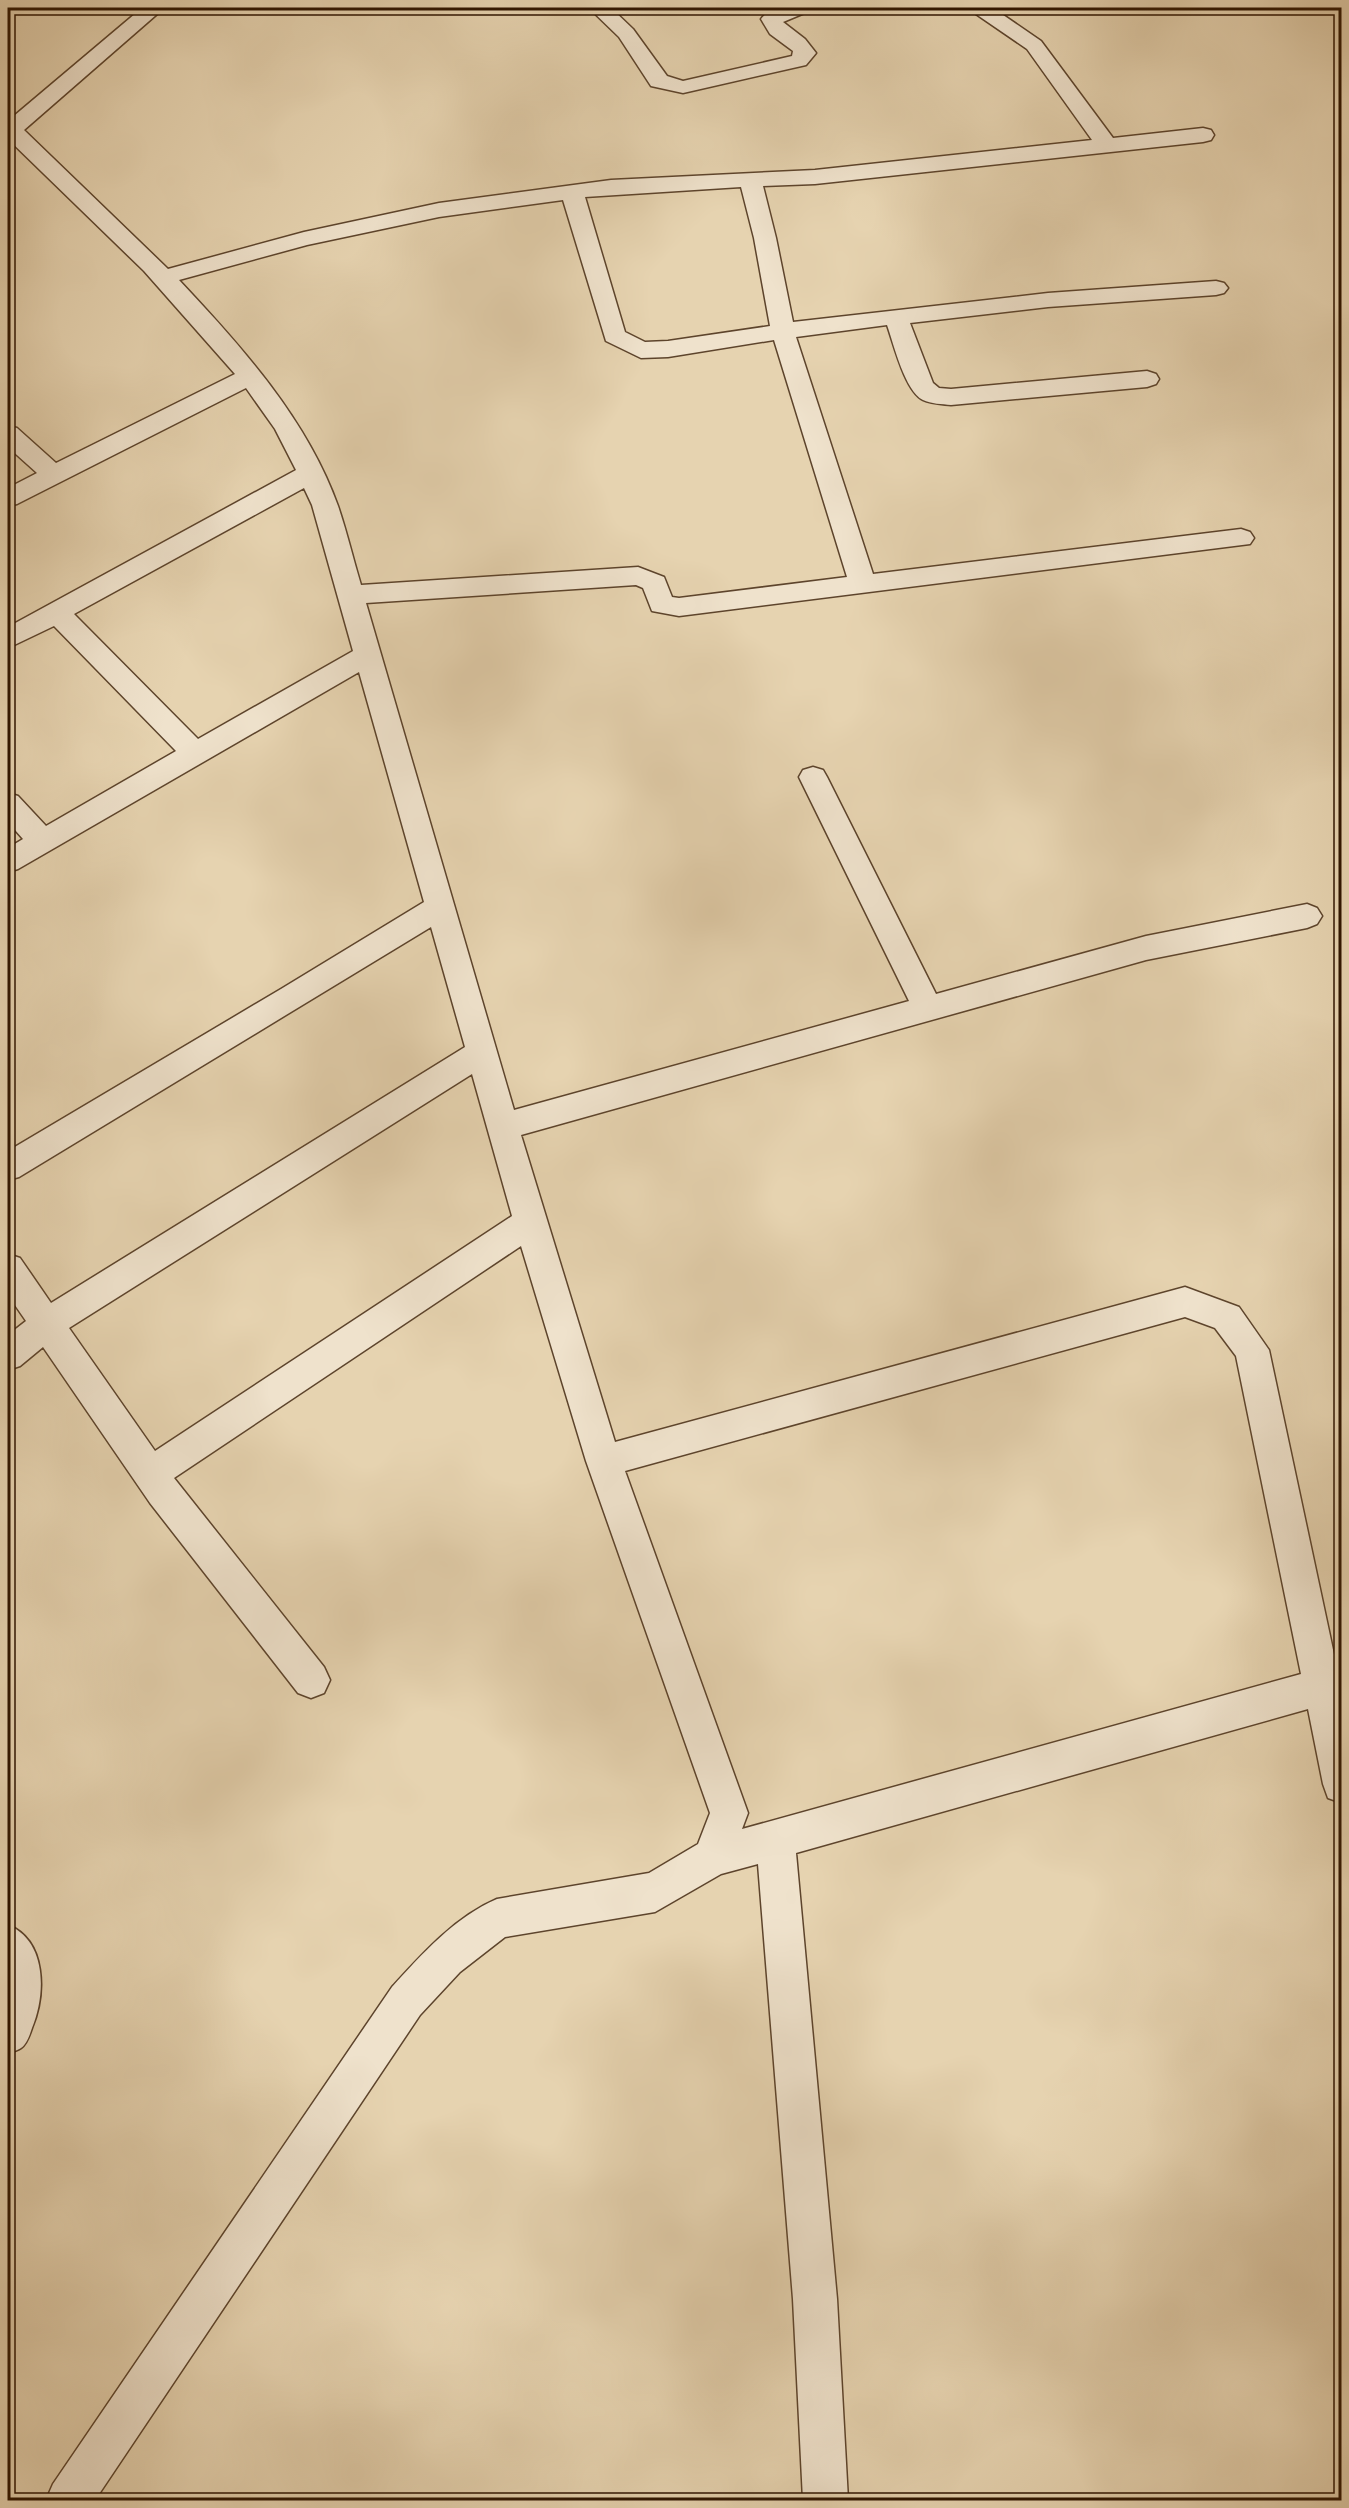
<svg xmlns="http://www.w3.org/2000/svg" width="1349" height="2508" font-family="'Old Standard TT',serif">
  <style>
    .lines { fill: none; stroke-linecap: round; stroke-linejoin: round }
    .minor-casing { stroke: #5d442c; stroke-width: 3 }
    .minor { fill: #efe2cc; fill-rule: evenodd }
  </style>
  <rect width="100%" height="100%" fill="#e6d3b0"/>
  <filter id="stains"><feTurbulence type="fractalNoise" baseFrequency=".00333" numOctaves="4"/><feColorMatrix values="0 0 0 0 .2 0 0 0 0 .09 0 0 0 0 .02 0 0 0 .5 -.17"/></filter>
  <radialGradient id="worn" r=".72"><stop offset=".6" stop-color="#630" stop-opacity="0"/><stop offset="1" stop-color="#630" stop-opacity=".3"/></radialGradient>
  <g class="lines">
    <g class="minor-casing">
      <path id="minor" d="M142,8H164L24,130L168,269L304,232L439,203L611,180L815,170L1092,140L1027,49L973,12L970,8H993L1041,41L1113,138L1203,128L1211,130L1214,135L1211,140L1203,142L815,184L763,186L776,238L793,322L1048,293L1216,281L1224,283L1228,288L1224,293L1216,295L1048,307L910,323L933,383L939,388L951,389L1147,371L1156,374L1159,379L1156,384L1147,387L951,405C942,404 931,404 923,400C905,391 894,345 887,325L796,337L873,574L1241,529L1250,532L1254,538L1250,544L679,616L652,611L643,588L636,585L366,603L514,1110L909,1001L799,777L803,770L813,767L823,770L827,777L936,994L1146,936L1307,904L1317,908L1322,916L1317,924L1307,928L1146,960L521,1135L615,1442L1185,1287L1239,1307L1269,1350L1342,1692V1803L1328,1798L1323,1784L1308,1709L796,1853L837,2299L848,2500H803L793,2299L758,1864L721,1874L655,1912L505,1937L460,1972L420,2015L95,2500H46L53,2484L392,1987C422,1954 455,1917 497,1899L649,1873L698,1844L710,1813L586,1461L521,1246L174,1478L324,1667L330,1680L324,1693L311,1698L298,1693L150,1503L43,1347L20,1366L8,1370V1335L26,1321L8,1295V1254L20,1258L51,1303L465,1047L431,927L19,1177L8,1180V1151L281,989L424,902L359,672L18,869L8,872V848L23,839L8,822V793L18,796L46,826L176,751L54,626L8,648V627L296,470L275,429L246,388L17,504L8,506V488L37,473L8,447V426L17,428L56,463L235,374L144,271L8,139V121ZM741,187L754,238L770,326L668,341L645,342L625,332L585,197ZM563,200L606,341L641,358L668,357L774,340L847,577L679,598L672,597L664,577L638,567L361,585C353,559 347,532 338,506C307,419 241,346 179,280L307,245L439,217ZM304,488L312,505L353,651L198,739L74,614ZM472,1074L512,1216L155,1451L69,1328ZM1185,1317L1215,1328L1236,1356L1301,1674L742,1829L748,1813L625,1471Z
        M589,8H611L633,29L667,76L683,81L792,56L793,51L770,34L761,19C771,5 795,8 810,8L807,12L783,22L805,39L816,53L806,65L683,93L651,86L619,37Z
        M8,1925C47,1941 46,1994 32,2028C30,2034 27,2044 21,2048C18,2050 12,2052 8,2053Z"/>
    </g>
    <use href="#minor" class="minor"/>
  </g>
  <rect width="1349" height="2508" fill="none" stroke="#e6d3b0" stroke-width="30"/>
  <rect x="9" y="9" width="1331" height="2490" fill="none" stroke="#2f1500" stroke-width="3"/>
  <rect x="15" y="15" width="1319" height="2478" fill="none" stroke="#2f1500" stroke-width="1.5"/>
  <rect width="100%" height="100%" filter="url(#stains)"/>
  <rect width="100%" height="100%" fill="url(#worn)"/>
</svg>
